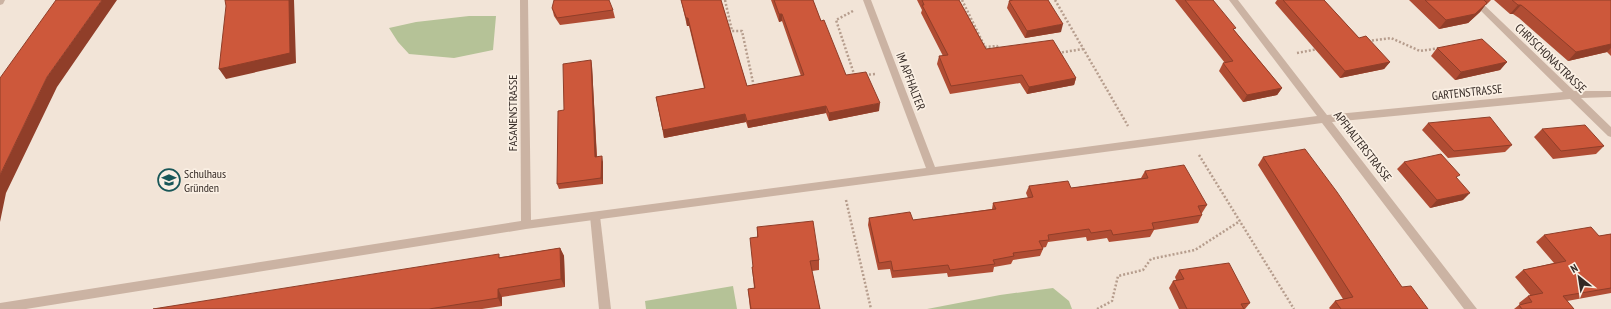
<svg xmlns="http://www.w3.org/2000/svg" width="1611" height="309" font-family="'PT Sans Narrow',sans-serif">
  <style>
    .green { fill: #b5c297 }
    .lines { fill: none; stroke-linecap: round; stroke-linejoin: round }
    .path { stroke: #b69d8d; stroke-width: 2.5; stroke-dasharray: 2 2; stroke-linecap: butt }
    .service { fill: #cbb3a3; fill-rule: evenodd }
    .minor { fill: #cbb3a3; fill-rule: evenodd }
    .wall { fill: #b04c33 }
    .shaded-wall { fill: #903e29 }
    .building { fill: #cd583b; stroke: #903e29 }
    .labels { text-anchor: middle; dominant-baseline: central; stroke-width: 3.5; stroke-linejoin: round; paint-order: stroke }
    .street-label { font-size: 12px; fill: #352a25; stroke: #faefe3 }
    .poi-label { font-size: 12px; fill: #352a25; stroke: #faefe3; text-anchor: start }
  </style>
  <rect width="100%" height="100%" fill="#f2e4d7"/>
  <path class="green" d="M469,16H496L493,50L454,58L409,54L398,42L389,28L416,22Z
    M733,286L737,309H646L645,301Z
    M1053,288L1069,301L1072,309H927L1000,295Z"/>
  <g class="lines">
    <path class="path" d="M725,0L732,31H742L754,87
      M962,0L985,47L997,46L999,50
      M1055,0L1128,126
      M853,11L836,20L855,77
      M1368,41L1391,38L1420,51L1440,48
      M1058,53L1083,49
      M1297,53L1318,49
      M865,75L875,74
      M1199,155L1294,309
      M846,200L871,309
      M1097,309L1112,301L1118,276L1143,270L1151,259L1195,250L1240,221"/>
    <path class="service" d="M595,212L599,213L600,216L611,309H599L590,216L591,213Z"/>
    <path class="minor" d="M0,0H5L3,4L0,5Z
      M520,0H528L531,220L926,168L863,0H871L935,167L1317,116L1229,0H1238L1327,115L1563,92L1470,0H1479L1574,91H1611V97L1581,98L1611,127V137L1608,136L1570,99L1332,122L1477,309H1464L1322,123L526,229L26,309H0V303L521,221Z"/>
  </g>
  <path class="wall" d="M681,0H721L747,86L801,76L782,21L779,22L771,0H813L821,21L846,75L879,111L829,121L826,113L748,128L746,122L664,138L656,97L704,88L689,26H687Z
    M917,0H959L986,49L1076,78L1074,85L1027,94L1020,83L950,94L937,64L939,56H943L921,13L922,10Z
    M1010,0H1048L1061,32L1025,38L1007,8L1009,1Z
    M1175,0H1213L1235,31L1282,88L1277,95L1243,102L1219,71L1223,63H1225Z
    M1277,0H1324L1359,38L1390,62L1384,69L1340,78L1275,3Z
    M1409,0H1491L1486,5V4L1480,12L1468,23L1439,29Z
    M1494,0H1611V56L1607,52L1568,61L1519,18L1513,14H1510Z
    M552,8L613,10L615,18L560,25L554,16Z
    M1437,48L1507,62L1500,70L1455,80L1431,56Z
    M591,60L592,66L597,157L603,162V184L559,189L557,184L564,110Z
    M1428,123L1512,145L1505,152L1448,158L1422,130Z
    M1542,129L1604,146L1596,154L1553,159L1534,137Z
    M1263,157L1402,287L1428,309H1330L1329,308L1335,301L1343,299L1258,165Z
    M1404,162L1457,178L1463,200L1430,208L1397,169Z
    M1145,171L1207,205L1202,213H1201L1202,215L1198,223L1154,230L1150,237L1109,242L1107,238L1087,241L1086,237L1048,242L1046,247L1042,248L1043,249L1040,256L1013,260L1011,264L994,267L993,272L948,277L947,273L892,278L890,269L878,270L868,225L869,218L913,220L992,209L993,203L1028,198L1026,193L1029,186L1071,188L1141,178Z
    M757,227L819,260V270L812,271L820,309H750L748,289L754,288L752,267H753L757,237Z
    M1611,234V293L1567,301L1574,309H1514L1519,305H1520L1519,303L1528,296H1531L1515,277L1523,270L1554,263L1536,242L1544,235L1599,236Z
    M560,248L564,256L565,287L502,297V306L482,309H153L501,257Z
    M1179,270L1250,303L1245,309H1179L1169,288L1173,281L1176,280L1175,277Z"/>
  <path class="shaded-wall" d="M102,0H117L57,87L6,193L0,222V175L47,77Z
    M289,0H294L296,63L226,79L219,69Z
    M1487,3L1480,12L1468,23L1439,29L1446,20Z
    M1518,5H1521L1513,14H1510Z
    M779,14H782V21L779,22Z
    M686,18H688L689,26H687Z
    M1063,24L1061,32L1025,38L1027,31Z
    M1611,44V48L1607,52L1568,61L1576,52Z
    M591,60L592,66L597,162L595,157Z
    M1390,62L1384,69L1340,78L1345,71Z
    M1507,62L1500,70L1455,80L1461,72Z
    M1076,78L1074,85L1027,94L1029,87Z
    M1282,88L1277,95L1243,102L1247,95Z
    M880,103L879,111L829,121V113Z
    M826,106V113L748,128L747,121Z
    M745,114L746,122L664,138L663,130Z
    M602,156L603,162V184L601,178Z
    M1470,193L1463,200L1430,208L1437,200Z
    M560,248L564,256L565,287L561,279Z
    M498,289L502,297V306L498,298Z"/>
  <path class="building" d="M56,0H102L47,77L0,175V78Z
    M225,0H289L290,53L219,69L226,6Z
    M554,0H609L613,10L557,18L552,8Z
    M681,0H721L747,86L804,75L782,14H779L774,0H813L821,21L824,20L846,75L866,72L880,103L829,113L826,106L747,121L745,114L663,130L656,97L705,88L688,18H686Z
    M922,0H959L986,49L1053,40L1076,78L1029,87L1022,75L951,86L939,56L948,55L922,5H924Z
    M1013,0H1048L1063,24L1027,31L1009,1Z
    M1185,0H1213L1236,28L1233,29L1282,88L1247,95L1223,63L1233,61Z
    M1283,0H1324L1359,38L1366,36L1390,62L1345,71Z
    M1425,0H1484L1487,3L1475,14L1446,20Z
    M1512,0H1611V44L1576,52L1526,9L1521,5H1518Z
    M1482,39L1507,62L1461,72L1437,48Z
    M591,60L595,157L602,156L601,178L557,184L558,111L564,110L563,64Z
    M1490,117L1512,145L1454,151L1428,123Z
    M1585,125L1604,146L1561,151L1542,129Z
    M1305,149L1337,192L1402,287L1411,286L1428,309H1341L1335,301L1353,297L1263,157Z
    M1441,154L1460,175L1456,177L1470,193L1437,200L1404,162Z
    M1184,165L1207,205L1198,206L1202,215L1152,223L1154,229L1113,235L1111,230L1091,233L1089,229L1048,235L1049,240L1039,241L1043,249L1013,253L1014,256L993,260L995,264L950,270L948,265L893,271L891,261L879,263L869,218L910,212L913,220L996,209L993,203L1033,197L1029,186L1068,181L1071,188L1148,178L1145,171Z
    M813,221L819,260L810,261L820,309H751L748,289L755,288L752,267H753L750,238L758,237L757,227Z
    M1591,227L1599,236L1611,234V288L1563,296L1574,309H1522L1519,305L1532,302L1528,296L1543,293L1523,270L1566,261L1544,235Z
    M560,248L561,279L498,289V298L429,309H153L499,254V258Z
    M1229,263L1250,303L1241,304L1244,309H1187L1173,281L1184,279L1179,270Z"/>
  <defs>
    <g id="school-ring" transform="scale(1.15)"><circle r="9.5" fill="#faefe3" stroke="#195758" stroke-width="1.5"/><path d="M0-5L7-2L0 1L-7-2ZM-4 1L0 2.5L4 1V4Q0 6-4 4Z" fill="#195758"/></g>
  </defs>
  <g fill-rule="evenodd">
    <use href="#school-ring" x="169" y="180"/>
  </g>
  <g class="labels">
    <g class="street-label">
      <text transform="translate(1551 58) rotate(44)">CHRISCHONASTRASSE</text>
      <text transform="translate(911 81) rotate(69)">IM APFHALTER</text>
      <text transform="translate(1467 92) rotate(-6)">GARTENSTRASSE</text>
      <text transform="translate(512 113) rotate(-90)">FASANENSTRASSE</text>
      <text transform="translate(1363 146) rotate(52)">APFHALTERSTRASSE</text>
    </g>
    <g class="poi-label">
      <text x="184" y="173">Schulhaus<tspan x="184" dy="14">Gründen</tspan></text>
    </g>
  </g>
  <g transform="translate(1579 277) rotate(330)" stroke="#faefe3" stroke-width="3" paint-order="stroke">
  <path d="M0-3L7 15L0 10L-7 15Z" fill="#352a25"/>
  <text y="-6" font-size="11" font-weight="bold" text-anchor="middle" fill="#352a25">N</text>
  </g>
</svg>
